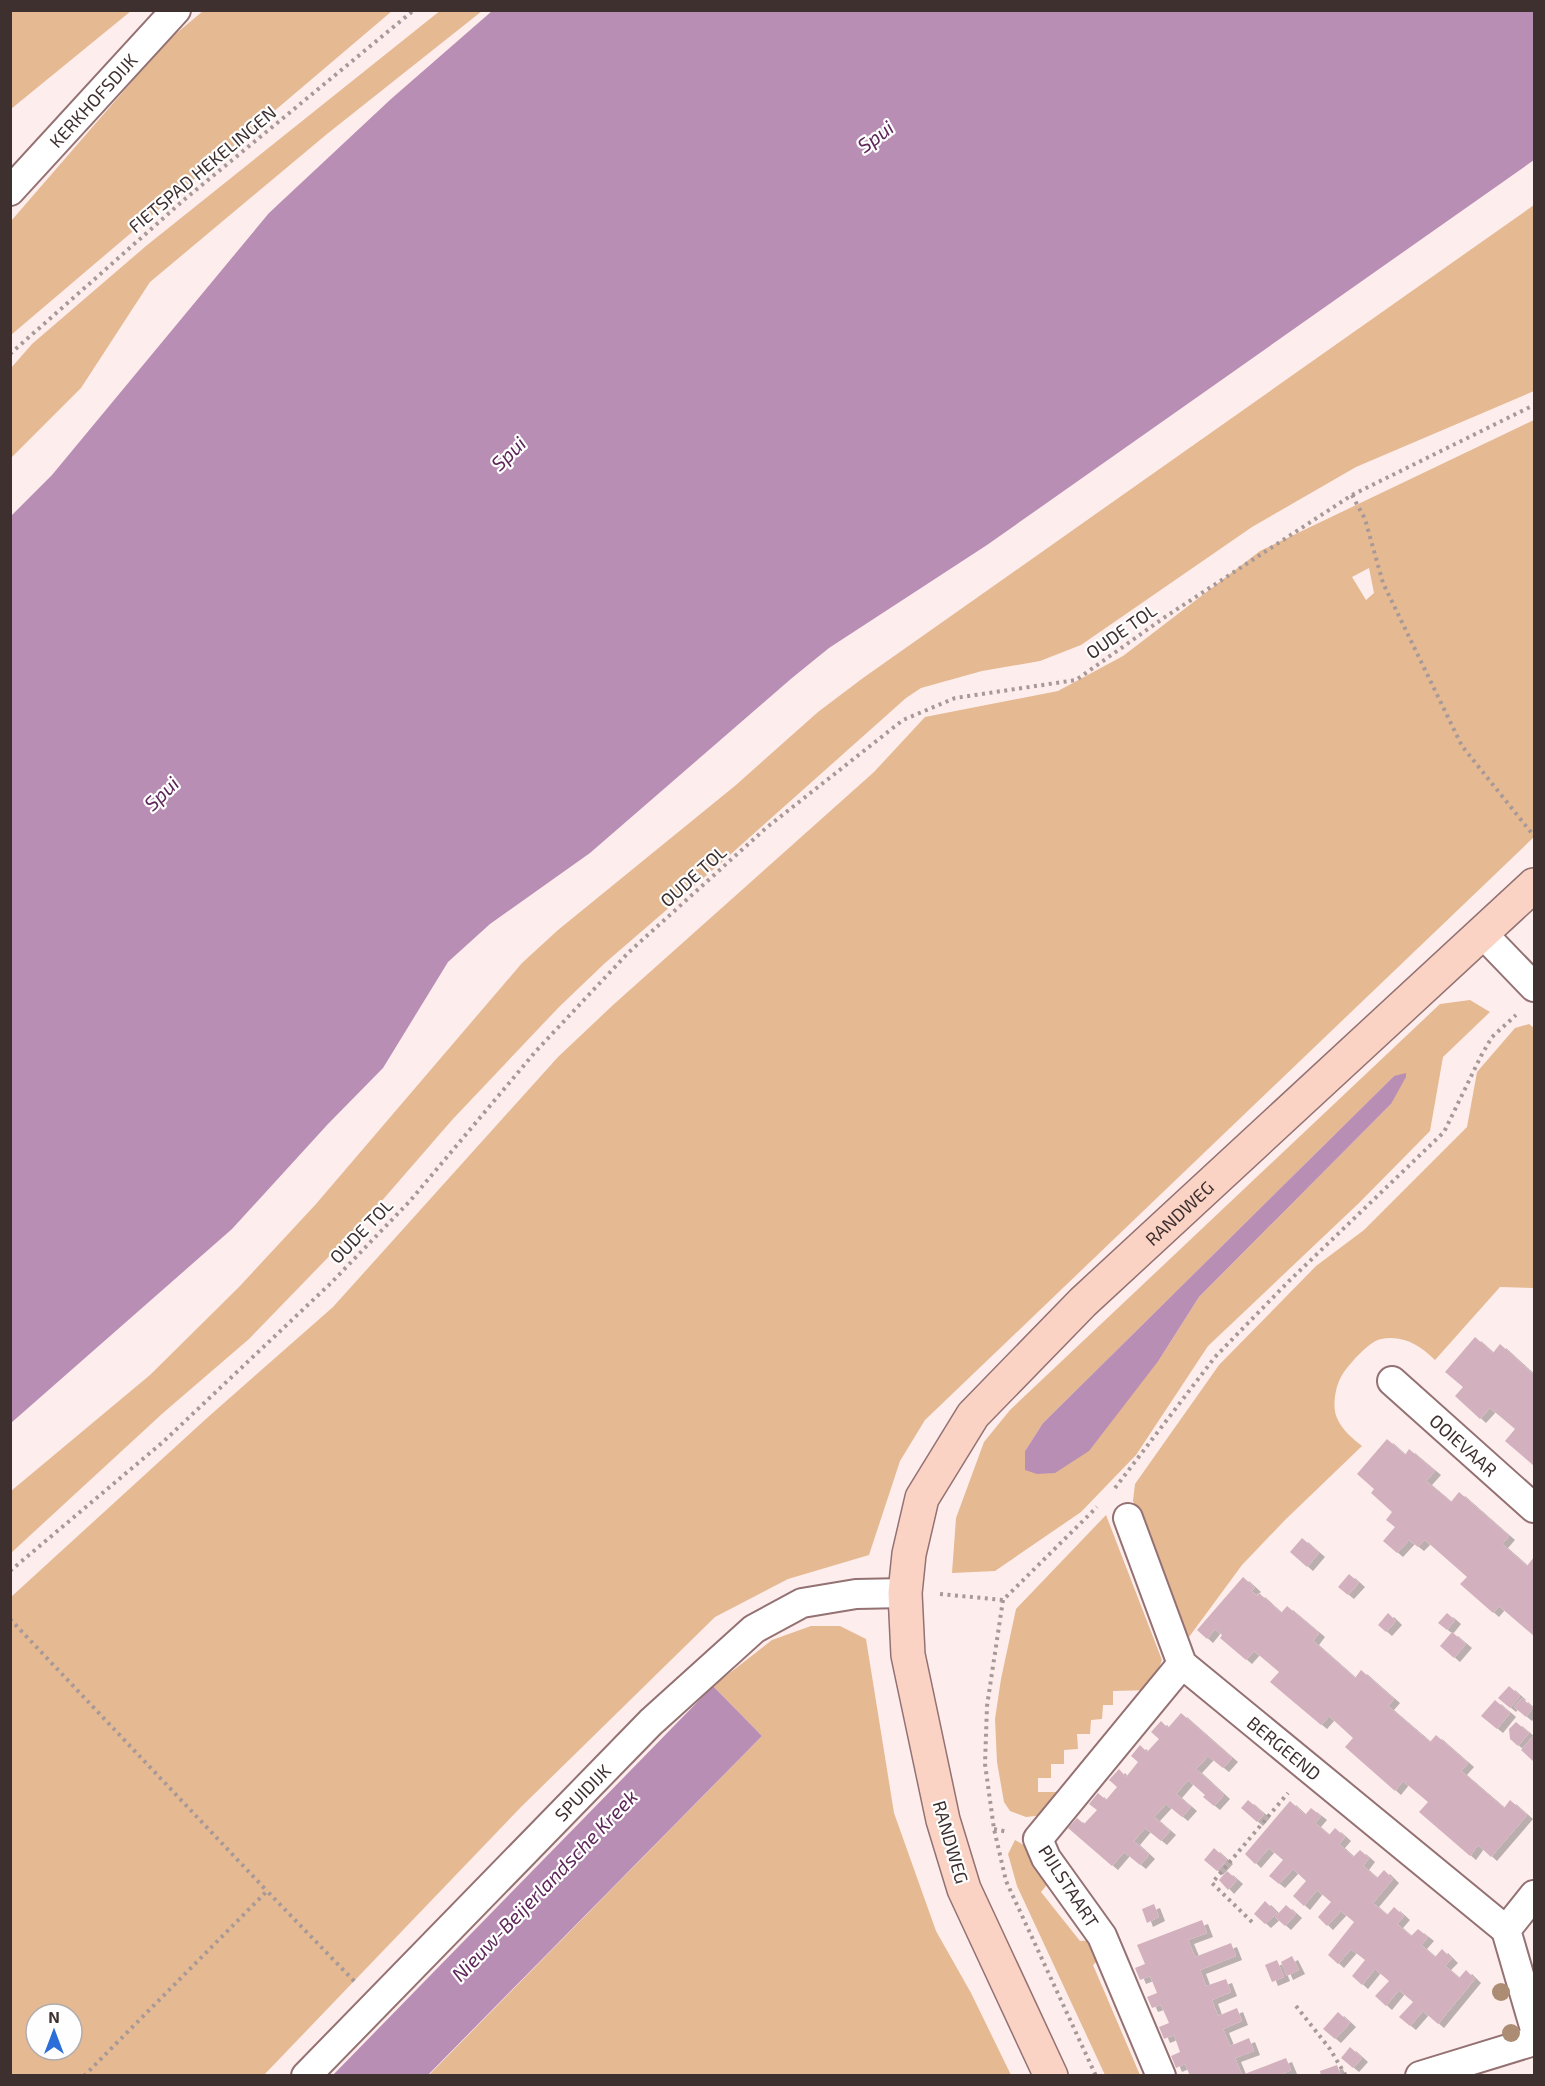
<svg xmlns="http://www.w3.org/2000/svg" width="1545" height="2086" font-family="'Exo 2',sans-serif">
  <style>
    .green { fill: #e5b992; fill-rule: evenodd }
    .water { fill: #b98eb5 }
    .building { fill: #d3b0be; filter: url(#shadow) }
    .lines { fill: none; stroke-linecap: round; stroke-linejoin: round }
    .street-casing { stroke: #947172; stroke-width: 32 }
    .secondary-casing { stroke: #947172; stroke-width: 36 }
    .path { stroke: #a89999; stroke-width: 4; stroke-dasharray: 3 4.5; stroke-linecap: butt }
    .street { stroke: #fff; stroke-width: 28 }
    .secondary { stroke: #fad3c4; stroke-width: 33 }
    .tree { fill: #ac8d73 }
    .labels { text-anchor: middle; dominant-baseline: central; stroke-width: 4.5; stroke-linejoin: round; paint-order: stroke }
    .street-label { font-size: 18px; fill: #3f3030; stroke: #fefefe }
    .water-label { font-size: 20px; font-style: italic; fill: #5c2658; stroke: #fefefe }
  </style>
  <defs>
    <filter id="shadow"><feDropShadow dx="6" dy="4" stdDeviation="0" flood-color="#0004"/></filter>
  </defs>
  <rect width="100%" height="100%" fill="#fdeded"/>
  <path class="green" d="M11,10H131V11L11,109Z
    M441,10L482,11L327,134L150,282L81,388L11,458V368L32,344L146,246Z
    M203,11H392L11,335V221L167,41Z
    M1534,205V391L1356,467L1252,527L1081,645L1040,661L982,671L921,688L906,698L722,862L605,963L559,1007L452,1120L373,1211L249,1339L163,1413L11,1553V1491L150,1375L239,1287L316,1204L522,963L558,930L736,785L818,712L863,678Z
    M1534,420V837L925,1420L900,1461L869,1555L788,1579L715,1617L521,1807L264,2075H11V1597L207,1418L333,1307L558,1057L613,1005L874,772L925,717L1058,691L1123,656L1260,551ZM1369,568L1374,593L1366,600L1352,577ZM36,2014H72V2050H36Z
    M1470,1000L1490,1012L1443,1057L1430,1131L1359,1203L1208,1346L1136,1455L1081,1512L995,1571L952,1573L956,1518L984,1442L1010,1410L1440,1004ZM1394,1076L1391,1104L1199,1297L1159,1360L1025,1451L1043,1423Z
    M1529,1024L1534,1028V1288L1500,1287L1435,1360C1419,1345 1404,1335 1381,1339C1369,1341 1347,1366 1341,1377C1335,1387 1332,1408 1337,1418C1342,1430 1352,1438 1362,1446L1285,1520L1242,1565L1189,1637L1174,1607L1133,1501L1135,1484L1219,1365L1316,1266L1364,1230L1467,1127L1477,1072L1515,1028Z
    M1106,1515L1162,1660L1150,1690L1113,1691V1705H1103L1102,1719L1091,1720L1090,1734H1077L1078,1749L1064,1750V1764H1051V1778H1038V1792H1057L1044,1815L1026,1817L1010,1811L1004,1802L997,1762L995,1719L1001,1679L1016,1609Z
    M811,1626H840L866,1639L894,1813L936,1931L971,1993L1011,2075L428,2076L762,1736L713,1686L772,1640Z
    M1015,1840L1027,1847L1049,1882L1041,1892L1080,1941L1095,1940L1103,1955L1093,1965L1140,2075H1105L1017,1886L1008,1854Z"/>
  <path class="water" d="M492,11H1534V160L987,545L829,648L792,678L590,853L490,924L448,962L383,1068L328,1124L232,1229L11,1423V516L52,475L269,213L391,99Z
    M1406,1073V1077L1391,1104L1199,1297L1159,1360L1089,1451L1055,1473L1037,1474L1025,1470V1451L1043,1423L1394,1076Z
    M713,1686L762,1736L428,2075H333Z"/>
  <path class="building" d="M1475,1337L1493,1353L1500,1344L1534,1375V1466L1505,1441L1515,1429L1502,1418L1490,1408L1480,1419L1455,1396L1463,1387L1445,1372Z
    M1387,1439L1405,1455L1409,1449L1435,1471L1426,1481L1451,1502L1459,1492L1509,1536L1502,1544L1527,1566L1534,1557V1636L1499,1606L1493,1613L1460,1584L1467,1577L1425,1540L1418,1547L1409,1540L1397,1553L1383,1541L1395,1527L1386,1520L1392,1512L1371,1493L1374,1489L1357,1474Z
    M1302,1538L1319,1553L1307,1567L1290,1552Z
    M1349,1574L1359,1583L1348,1595L1338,1587Z
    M1243,1577L1255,1588L1251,1591L1257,1596L1259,1593L1281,1613L1287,1606L1319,1633L1313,1641L1355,1678L1361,1670L1378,1685L1394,1699L1388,1706L1430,1742L1436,1735L1468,1763L1461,1771L1504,1808L1510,1800L1527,1815L1491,1857L1478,1845L1470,1856L1419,1812L1428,1802L1416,1792L1403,1781L1395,1791L1345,1747L1353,1738L1329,1716L1321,1725L1296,1704L1270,1682L1279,1672L1254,1651L1246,1660L1220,1638L1222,1635L1215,1629L1207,1639L1197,1630Z
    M1388,1613L1396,1621L1386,1632L1378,1625Z
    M1447,1613L1455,1620L1447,1630L1438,1623Z
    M1452,1632L1466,1644L1454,1658L1440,1646Z
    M1509,1686L1520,1696L1510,1708L1498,1698Z
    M1522,1698L1533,1708L1526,1717L1514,1707Z
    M1495,1700L1510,1713L1497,1729L1481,1716Z
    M1181,1713L1232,1758L1223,1768L1208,1756L1196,1769L1224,1795L1214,1806L1203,1797L1205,1795L1188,1780L1176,1794L1191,1807L1182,1817L1166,1804L1154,1817L1170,1831L1161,1841L1145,1828L1134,1841L1149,1855L1140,1865L1124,1852L1112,1866L1068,1828L1077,1818L1084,1824L1097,1810L1089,1804L1098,1793L1106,1800L1117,1787L1109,1780L1119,1769L1126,1777L1138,1762L1131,1756L1140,1745L1147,1752L1159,1739L1151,1732L1161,1721L1168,1728Z
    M1516,1722L1529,1733L1518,1746L1510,1739L1509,1729Z
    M1534,1735V1762L1521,1750Z
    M1248,1800L1264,1814L1257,1822L1241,1808Z
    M1290,1801L1305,1815L1311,1808L1321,1816L1315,1823L1329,1835L1335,1828L1345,1837L1339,1844L1353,1857L1360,1850L1369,1858L1363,1866L1377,1878L1384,1870L1393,1879L1373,1903L1387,1915L1394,1907L1404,1916L1397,1924L1411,1936L1418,1929L1428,1937L1421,1945L1435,1957L1442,1949L1452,1959L1445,1966L1459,1978L1466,1970L1475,1979L1438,2024L1423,2011L1410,2026L1399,2017L1413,2002L1399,1990L1386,2006L1375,1996L1389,1981L1375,1969L1362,1985L1352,1976L1365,1960L1351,1949L1338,1964L1328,1955L1354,1922L1341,1911L1327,1926L1318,1917L1331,1902L1317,1890L1304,1906L1293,1896L1306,1881L1293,1869L1279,1884L1269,1876L1283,1860L1269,1848L1255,1864L1245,1854Z
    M1214,1848L1227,1860L1217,1871L1204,1860Z
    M1227,1871L1237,1880L1228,1890L1219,1880Z
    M1265,1901L1277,1913L1265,1924L1254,1914Z
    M1154,1904L1159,1917L1147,1923L1142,1909Z
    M1286,1905L1296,1914L1285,1926L1275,1917Z
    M1202,1920L1207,1933L1188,1940L1195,1957L1231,1943L1236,1956L1200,1970L1206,1986L1226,1979L1231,1992L1212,2000L1218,2016L1237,2008L1242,2021L1223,2029L1230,2046L1249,2038L1254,2051L1235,2058L1242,2075L1286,2058L1291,2070L1278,2076H1190L1185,2064L1176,2068L1171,2056L1180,2052L1174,2035L1164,2039L1159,2027L1169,2023L1161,2005L1152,2008L1147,1997L1157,1993L1150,1976L1140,1980L1135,1968L1145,1964L1137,1945Z
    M1292,1956L1299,1970L1287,1976L1281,1962Z
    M1277,1960L1284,1977L1272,1982L1265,1965Z
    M1338,2012L1350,2023L1335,2039L1323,2029Z
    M1350,2047L1362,2058L1353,2068L1341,2058Z
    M1337,2065L1341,2076H1321L1320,2071Z"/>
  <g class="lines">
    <g class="street-casing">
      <g id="street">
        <path id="s1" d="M10,191L176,10"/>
        <path d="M1482,933L1534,987"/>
        <path id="s2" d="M1392,1381L1534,1508"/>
        <path id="s3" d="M1128,1518L1182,1664L1506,1930"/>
        <path d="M1534,1895L1506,1930L1534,2026"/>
        <path id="s4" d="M306,2076L651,1722L754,1629L802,1603L856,1594L905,1593"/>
        <path d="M1161,2076L1102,1936L1046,1858L1038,1839L1182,1664"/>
        <path d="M1420,2076L1534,2041"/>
      </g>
    </g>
    <g class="secondary-casing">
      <g id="secondary">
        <path id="s5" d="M1051,2076L964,1889L943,1820L908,1655L905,1593L909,1554L922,1498L973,1415L1083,1302L1534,885"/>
      </g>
    </g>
    <path class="path" d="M10,354L185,199L414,10
      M1352,495L1365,519L1383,583L1462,746L1534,836
      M1115,1488L1215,1357L1289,1281L1444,1132L1481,1056L1492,1037L1516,1015
      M10,1571L163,1442L331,1283L410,1201L536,1051L629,952L766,828L903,720L955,698L1076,680L1165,617L1352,495L1534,405
      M940,1594L1003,1600L1097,1507
      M1003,1600L987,1706L985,1764L994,1829L1006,1881L1096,2076
      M10,1619L267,1891
      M994,1829L1008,1832
      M1252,1922L1212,1883L1288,1793
      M1296,2006L1330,2049L1346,2076
      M84,2076L267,1891L355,1982"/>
    <use href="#street" class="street"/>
    <use href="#secondary" class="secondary"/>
  </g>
  <g class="tree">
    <circle cx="1501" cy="1992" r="9"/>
    <circle cx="1511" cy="2033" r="9"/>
  </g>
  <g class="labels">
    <g class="street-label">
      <text stroke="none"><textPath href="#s1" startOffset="123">KERKHOFSDIJK</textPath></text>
      <text transform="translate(202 169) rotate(-40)">FIETSPAD HEKELINGEN</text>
      <text transform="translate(1121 631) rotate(-35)">OUDE TOL</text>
      <text transform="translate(693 876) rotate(-42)">OUDE TOL</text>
      <text stroke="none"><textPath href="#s5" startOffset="992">RANDWEG</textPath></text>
      <text transform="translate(361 1231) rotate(-46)">OUDE TOL</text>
      <text stroke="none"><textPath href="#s2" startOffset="96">OOIEVAAR</textPath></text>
      <text stroke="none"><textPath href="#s3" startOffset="288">BERGEEND</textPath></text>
      <text stroke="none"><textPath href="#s4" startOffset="396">SPUIDIJK</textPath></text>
      <text transform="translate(951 1842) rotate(74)">RANDWEG</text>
      <text transform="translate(1069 1886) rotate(57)">PIJLSTAART</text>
    </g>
    <g class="water-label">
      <text transform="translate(875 136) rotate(-37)">Spui</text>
      <text transform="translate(508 453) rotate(-44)">Spui</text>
      <text transform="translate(161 793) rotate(-44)">Spui</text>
      <text transform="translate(544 1885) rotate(-46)">Nieuw-Beijerlandsche Kreek</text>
    </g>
  </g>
  <rect width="1545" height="2086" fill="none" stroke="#3f3030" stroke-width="24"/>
  <g transform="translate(54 2032)"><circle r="28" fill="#fefefe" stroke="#b2acac" stroke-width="1.5"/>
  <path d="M0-4.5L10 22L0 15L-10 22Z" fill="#2b6dd9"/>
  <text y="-9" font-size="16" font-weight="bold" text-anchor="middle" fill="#3f3030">N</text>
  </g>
</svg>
